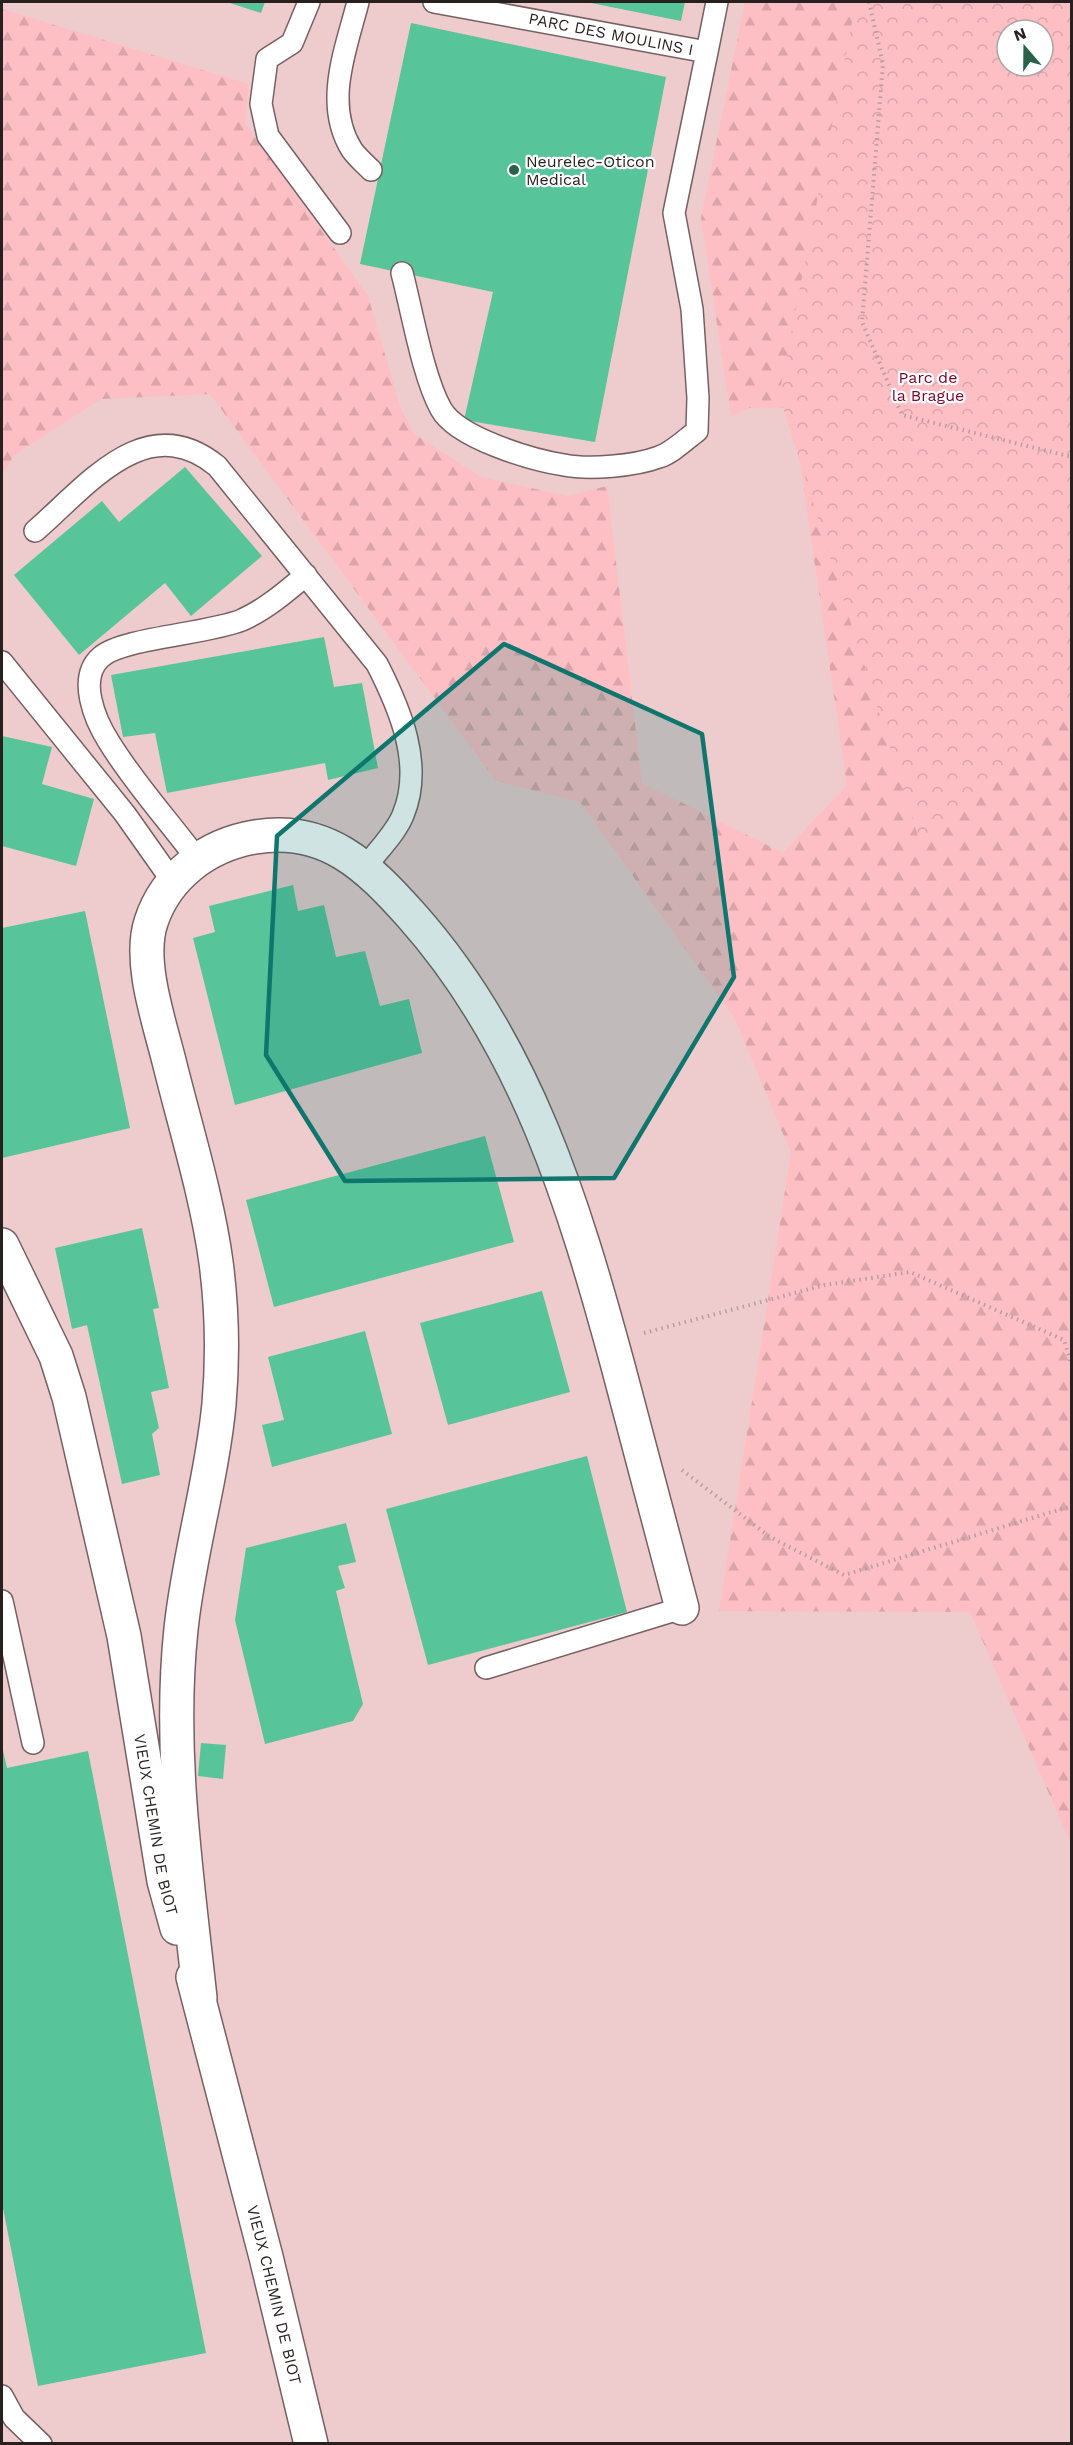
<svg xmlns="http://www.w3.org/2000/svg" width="1073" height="2445" font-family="'Work Sans',sans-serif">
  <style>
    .built { fill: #eecbcd; fill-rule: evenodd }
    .forest { fill: url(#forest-firs); fill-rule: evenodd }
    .park { fill: url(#park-crowns); fill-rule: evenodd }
    .building { fill: #58c49a }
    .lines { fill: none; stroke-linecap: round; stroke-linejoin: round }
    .service-casing { stroke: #776062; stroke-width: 24 }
    .minor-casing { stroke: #776062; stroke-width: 36 }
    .path { stroke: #b59fa1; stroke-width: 4; stroke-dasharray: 1.5 4.5; stroke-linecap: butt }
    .service { stroke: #fff; stroke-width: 21 }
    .minor { stroke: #fff; stroke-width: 33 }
    .marked { fill: #0f766e; fill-opacity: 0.2; stroke: #0f766e; stroke-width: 4.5; stroke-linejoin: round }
    .poi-dot { fill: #28624b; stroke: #fff; stroke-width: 2 }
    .labels { text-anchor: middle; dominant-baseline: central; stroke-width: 4.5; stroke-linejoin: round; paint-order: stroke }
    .street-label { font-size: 16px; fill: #281f1f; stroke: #fff }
    .poi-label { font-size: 16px; fill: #281f1f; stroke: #fff; text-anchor: start }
    .park-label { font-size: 16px; fill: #7d042a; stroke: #fff }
  </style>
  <defs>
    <pattern id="forest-firs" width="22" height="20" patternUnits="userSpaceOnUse" patternTransform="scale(1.5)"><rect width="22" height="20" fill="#febfc4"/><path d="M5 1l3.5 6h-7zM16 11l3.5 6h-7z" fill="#daa4a8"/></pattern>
    <pattern id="park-crowns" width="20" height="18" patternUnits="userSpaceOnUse" patternTransform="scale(1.5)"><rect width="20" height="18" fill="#febfc4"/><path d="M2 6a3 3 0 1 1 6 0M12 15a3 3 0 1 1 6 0" fill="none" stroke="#daa4a8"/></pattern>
  </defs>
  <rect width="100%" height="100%" fill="#f5dadc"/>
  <path class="built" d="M2,2H1071V2443H2ZM1007,30H1043V66H1007Z"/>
  <path class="forest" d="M745,2H1071V1844L970,1612L719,1611L791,1153L735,1019L580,802L496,781L210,394L101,399L14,455L2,475V9L249,84L245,123L368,296L400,406L414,434L481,477L567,496L607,486L642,783L783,853L847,785L792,408H749L731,417L701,218ZM1007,30H1043V66H1007Z"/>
  <path class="park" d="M856,2H1071V712L922,849L779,395ZM1007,30H1043V66H1007Z"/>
  <path class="building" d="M227,2H265L261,13Z
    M586,2H685L681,21Z
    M411,23L666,77L595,442L464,420L493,292L360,264Z
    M185,467L262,556L191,616L165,583L79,655L14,575L102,501L119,522Z
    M324,637L334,687L362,683L378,768L328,780L325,763L167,793L155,733L123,737L111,675Z
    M2,736L52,747L42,784L94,799L76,866L2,846Z
    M293,885L298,911L324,905L336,957L365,951L380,1006L409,999L422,1053L235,1105L193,938L215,932L209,906Z
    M85,911L130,1128L2,1158V928Z
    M485,1136L514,1242L274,1307L246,1200Z
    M142,1228L159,1308L153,1309L169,1388L151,1392L159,1428L152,1434L160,1475L122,1484L87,1325L72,1329L55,1248Z
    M542,1291L570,1392L448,1425L420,1323Z
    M365,1331L392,1434L272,1467L262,1425L284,1420L268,1357Z
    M587,1456L627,1612L428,1665L386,1509Z
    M346,1523L356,1562L338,1566L345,1588L336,1591L363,1704L353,1721L265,1744L235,1620L246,1548Z
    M201,1743L226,1745L223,1779L198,1776Z
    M2,1746L7,1768L88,1751L206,2353L38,2386L2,2203Z"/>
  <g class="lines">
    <g class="service-casing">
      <path id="service" d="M309,2L292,43L267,59L261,104L268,136L340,233
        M358,2C346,49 323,104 352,150C357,157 365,164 371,170
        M707,52L717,2
        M402,273C412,311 423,377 441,409C457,438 532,460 564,465C589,470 635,466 659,457C672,453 686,439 697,431L698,398L692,309L674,213L707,52L434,2
        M35,531C87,486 146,408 217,466L377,664C400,709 424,765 403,815C396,833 377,851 365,868
        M2,662L125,814L173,882
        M197,859C168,820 134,783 109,742C95,720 77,678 101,657C122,638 208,634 242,620C266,609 286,592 306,575
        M2,1601L33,1743
        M486,1668L682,1608
        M2,2396L14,2418L41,2444"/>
    </g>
    <g class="minor-casing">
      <g id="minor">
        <path id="s1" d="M2,1245L56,1356L69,1397L124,1636L164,1881L177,1928"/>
        <path id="s2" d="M193,1977L266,2257L311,2444"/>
        <path d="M200,1998C187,1876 168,1752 181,1629C189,1553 212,1479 219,1404C223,1358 222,1308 216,1262C207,1196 185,1126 169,1061C159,1021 138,961 151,922C166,876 207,845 255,837C326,825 368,867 411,915C526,1044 574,1204 618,1366C640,1447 661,1528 682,1608"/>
      </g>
    </g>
    <path class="path" d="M869,2L883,64L862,322L902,415L1072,457
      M644,1333L825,1285L910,1272L1064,1340L1072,1366
      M682,1470L770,1537L844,1575L1072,1506"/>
    <use href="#service" class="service"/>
    <use href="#minor" class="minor"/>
  </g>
  <path class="marked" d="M504,644L702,734L734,977L614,1178L345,1181L266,1055L277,836Z"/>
  <circle class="poi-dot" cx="514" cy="170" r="6"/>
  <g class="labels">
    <g class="street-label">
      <text transform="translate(611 34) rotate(11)">PARC DES MOULINS I</text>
      <text stroke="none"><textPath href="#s1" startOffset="603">VIEUX CHEMIN DE BIOT</textPath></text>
      <text stroke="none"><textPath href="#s2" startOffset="328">VIEUX CHEMIN DE BIOT</textPath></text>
    </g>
    <g class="poi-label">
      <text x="526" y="161">Neurelec-Oticon<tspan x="526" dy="18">Medical</tspan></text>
    </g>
    <g class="park-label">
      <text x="928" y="377">Parc de<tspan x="928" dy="18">la Brague</tspan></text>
    </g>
  </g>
  <rect width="1073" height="2445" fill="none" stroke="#281f1f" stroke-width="6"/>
  <g transform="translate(1025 48) rotate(340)"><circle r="28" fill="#ffffff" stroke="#a9a5a5" stroke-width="1.5"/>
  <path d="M0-4.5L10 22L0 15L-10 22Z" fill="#28624b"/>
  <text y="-9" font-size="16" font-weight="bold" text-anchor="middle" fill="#281f1f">N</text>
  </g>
</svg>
